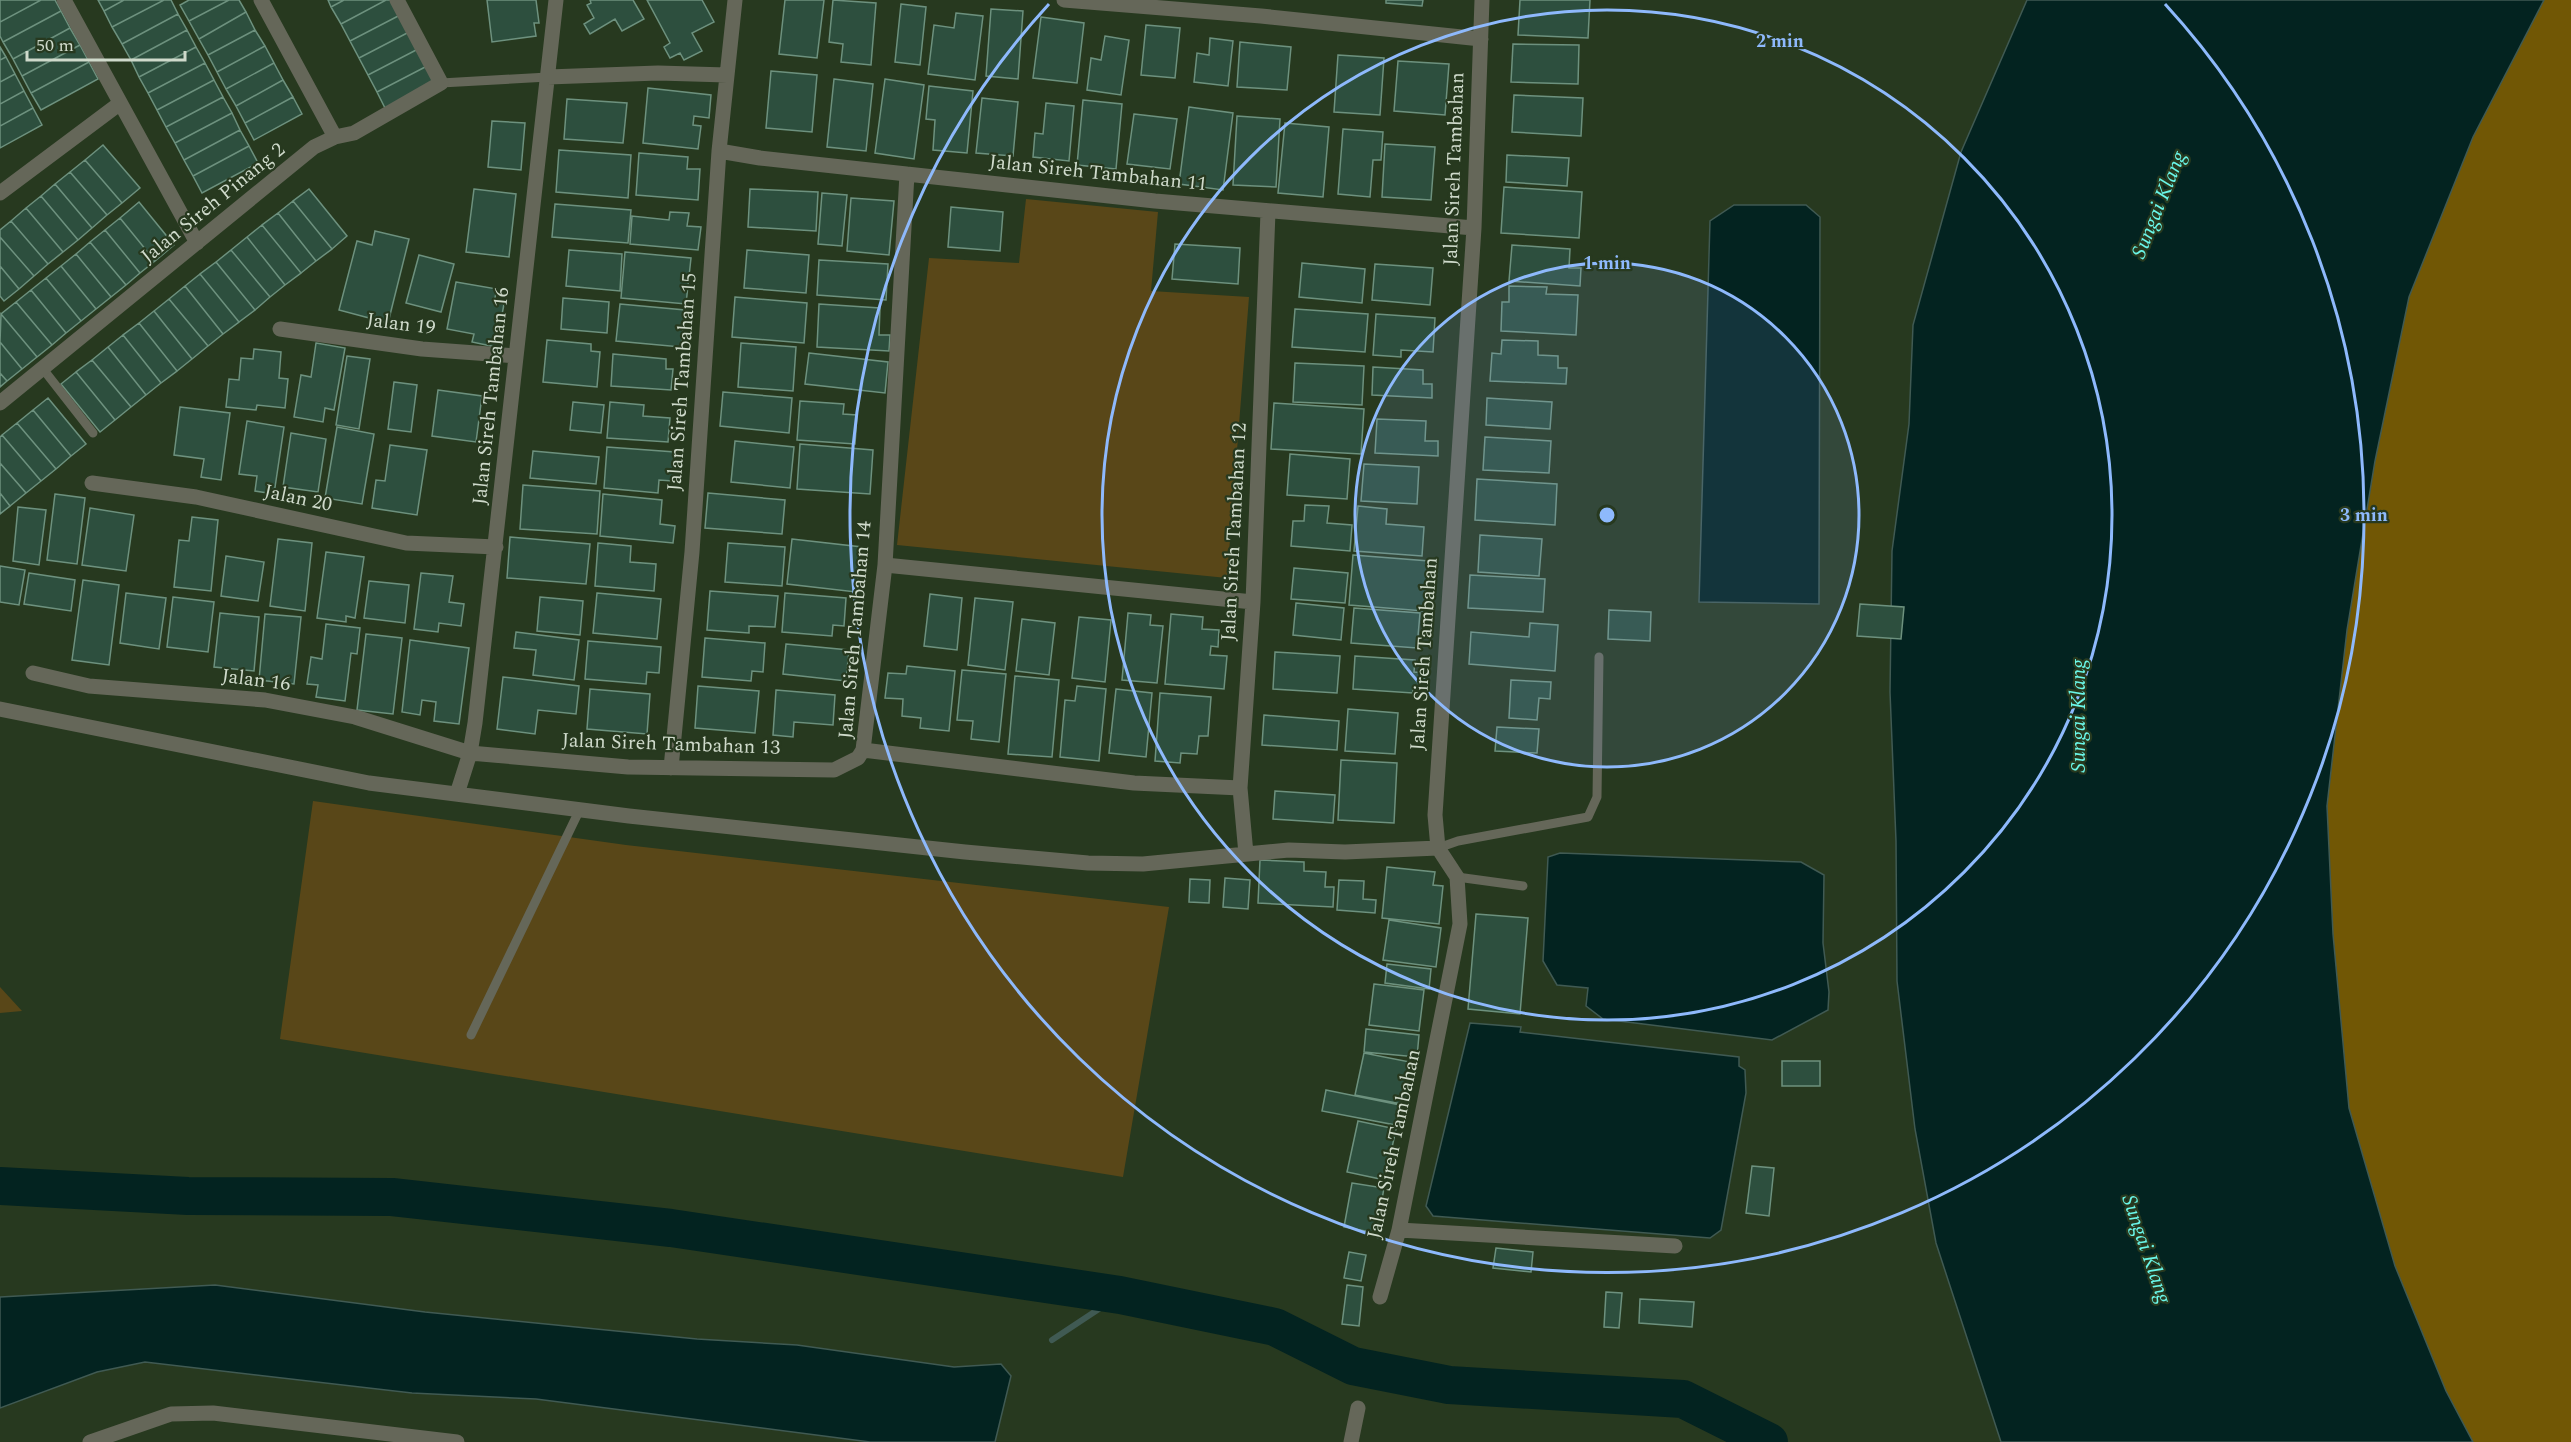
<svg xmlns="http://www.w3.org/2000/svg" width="2571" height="1442" font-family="Spectral,serif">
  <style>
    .green { fill: #594718 }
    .forest { fill: #715705 }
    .water { fill: #032320; stroke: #405a53; stroke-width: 1.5 }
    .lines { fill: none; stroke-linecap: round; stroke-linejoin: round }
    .stream { stroke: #405a53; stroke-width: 6 }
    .river { stroke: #032320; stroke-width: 38 }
    .building { fill: #2d4f3e; stroke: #6d917e; stroke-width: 1.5 }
    .service { stroke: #656759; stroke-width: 9 }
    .minor { stroke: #656759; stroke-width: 15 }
    .ring { fill: none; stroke: #8eb9fc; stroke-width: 3 }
    .labels { text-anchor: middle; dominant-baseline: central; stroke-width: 4.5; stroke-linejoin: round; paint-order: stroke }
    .street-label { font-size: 20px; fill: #cfdacb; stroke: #27391f }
    .water-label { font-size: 21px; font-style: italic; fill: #6af7e9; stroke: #27391f }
    .centre { fill: #8eb9fc; stroke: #27391f; stroke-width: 3 }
    .ring-label { font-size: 18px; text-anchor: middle; font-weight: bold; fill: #8eb9fc; stroke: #27391f; stroke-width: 4.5; stroke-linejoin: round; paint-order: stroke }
  </style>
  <rect width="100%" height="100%" fill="#27391f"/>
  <path class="green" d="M1026,199L1158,212L1151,291L1249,297L1227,578L897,545L929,258L1019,263Z
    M313,801L626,845L1169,907L1123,1177L280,1039Z
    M0,987L22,1011L0,1013Z"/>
  <path class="forest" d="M2544,0H2571V1442H2473L2446,1391L2395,1266L2349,1108L2333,934L2327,806L2347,630L2375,461L2409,297L2473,137Z"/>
  <path class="water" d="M2027,0H2544L2473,137L2409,297L2375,461L2347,630L2327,806L2333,934L2349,1108L2395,1266L2446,1391L2473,1442H2001L1936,1243L1915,1129L1897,981L1896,841L1890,692L1892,551L1909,424L1913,325L1961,152Z
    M1734,205H1806L1820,217L1819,604L1699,602L1710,221Z
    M1560,853L1801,862L1824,875L1823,943L1829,992L1828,1010L1772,1040L1603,1019L1586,1006L1588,988L1557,985L1543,961L1548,857Z
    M1470,1023L1521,1027L1520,1032L1739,1057V1066L1745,1070L1746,1093L1721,1230L1710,1238L1433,1216L1426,1206Z
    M215,1285L425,1312L697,1339L797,1345L954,1367L1001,1364L1011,1376L995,1442H870L536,1399L412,1393L145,1362L97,1372L0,1408V1297Z"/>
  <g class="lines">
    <path class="stream" d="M1052,1340L1120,1295"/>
    <path class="river" d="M0,1186L188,1196L392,1197L671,1228L1120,1295L1275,1327L1353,1366L1449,1385L1683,1399L1769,1442"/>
  </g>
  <path class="building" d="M0,0H41L0,22Z
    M41,0H55L61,11L3,42L0,36V22Z
    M98,0H124L104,11Z
    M124,0H164L112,27L104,11Z
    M164,0H171L178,14L122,44L112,27Z
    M189,0H229L189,21L180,5Z
    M229,0H239L246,12L199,39L189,21Z
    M328,0H344L331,7Z
    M344,0H386L341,24L331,7Z
    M386,0H394L402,14L350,41L341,24Z
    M487,0H536L539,23H534L536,36L492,42Z
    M590,0H633L644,19L622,31L615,19L590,34L584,24L594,18L587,5L591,3Z
    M647,0H702L714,22L692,33L702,51L684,60L680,53L670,58L664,47L670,43Z
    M785,0H824L817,58L779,54Z
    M833,0L876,3L871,65L841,62L843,44L829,42Z
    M1386,0H1423L1422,6L1386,3Z
    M1520,0H1590L1588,38L1518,35Z
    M901,4L926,7L920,65L895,62Z
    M991,9L1023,11L1018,79L986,76Z
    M61,11L70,28L13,59L3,42Z
    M246,12L255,30L208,55L199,39Z
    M956,13L983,16L975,80L928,74L934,25L954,28Z
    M178,14L187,30L131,60L122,44Z
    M402,14L411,31L359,58L350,41Z
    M1041,17L1084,23L1077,83L1033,78Z
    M1146,25L1180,28L1175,78L1141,75Z
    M70,28L80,45L22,76L13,59Z
    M187,30L196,47L139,77L131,60Z
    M255,30L265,46L217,72L208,55Z
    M411,31L420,48L368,75L359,58Z
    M1105,36L1129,40L1121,95L1087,90L1091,58L1101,60Z
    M1210,38L1233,41L1228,86L1194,82L1197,53L1209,55Z
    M1240,42L1291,47L1287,90L1237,87Z
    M1513,44L1579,45L1578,84L1511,82Z
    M80,45L89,62L31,93L22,76Z
    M265,46L274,63L226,89L217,72Z
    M0,47L6,57L0,60Z
    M196,47L205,63L148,93L139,77Z
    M420,48L429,65L377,92L368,75Z
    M1338,55L1384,58L1380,115L1334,112Z
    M6,57L15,74L0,82V60Z
    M1398,61L1449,64L1445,115L1394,111Z
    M89,62L98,79L41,110L31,93Z
    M205,63L214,80L157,110L148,93Z
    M274,63L283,80L236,106L226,89Z
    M429,65L438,82L386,110L377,92Z
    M771,71L817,75L812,132L766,128Z
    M15,74L24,91L0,104V82Z
    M834,79L873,84L866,151L827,147Z
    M885,79L924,85L914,159L875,153Z
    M214,80L223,97L166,127L157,110Z
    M283,80L293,97L245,123L236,106Z
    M929,86L973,91L967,153L933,150L935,120L926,119Z
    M648,88L711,95L709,118L694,116L693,125L701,126L698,149L643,143Z
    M24,91L33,108L0,126V104Z
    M1514,95L1583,98L1581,136L1512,132Z
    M223,97L232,113L175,143L166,127Z
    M293,97L302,114L254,140L245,123Z
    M982,98L1018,102L1013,156L976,153Z
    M567,99L627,103L623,143L564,139Z
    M1083,100L1122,104L1116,169L1077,165Z
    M1046,103L1074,106L1069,161L1033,157L1035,133L1043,134Z
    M1189,107L1233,113L1223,190L1179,184Z
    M33,108L42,125L0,148V126Z
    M232,113L240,130L184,160L175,143Z
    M1134,114L1177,119L1170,169L1127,164Z
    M1237,116L1280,119L1276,187L1233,185Z
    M492,121L525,123L521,170L488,167Z
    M1285,123L1329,127L1323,197L1278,193Z
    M1343,129L1383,132L1381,160H1373L1370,197L1338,194Z
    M240,130L249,146L193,176L184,160Z
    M1385,144L1435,147L1431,200L1382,197Z
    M103,145L140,188L122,203L85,160Z
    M249,146L258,163L202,193L193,176Z
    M559,150L631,155L628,198L556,192Z
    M639,153L688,157L687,169H700L698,200L636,195Z
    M1507,155L1569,158L1567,186L1506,182Z
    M85,160L122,203L107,215L70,172Z
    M70,172L107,215L92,228L55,184Z
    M55,184L92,228L78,240L41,196Z
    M1504,187L1582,192L1579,238L1501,233Z
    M309,189L347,236L332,249L293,201Z
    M474,189L516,194L509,257L466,252Z
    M750,189L818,192L816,231L748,227Z
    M822,193L847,195L842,246L818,244Z
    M41,196L78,240L63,252L26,208Z
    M851,198L894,201L889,255L847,251Z
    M293,201L332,249L316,261L278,213Z
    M139,202L174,245L155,261L120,218Z
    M555,204L631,210L628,243L552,237Z
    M951,207L1003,212L1000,251L948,247Z
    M26,208L63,252L48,264L11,221Z
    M670,212L689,213L687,226L701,227L698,250L630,244L632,216L669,220Z
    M278,213L316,261L301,273L262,225Z
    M120,218L155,261L140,273L105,230Z
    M11,221L48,264L34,276L0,237V230Z
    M262,225L301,273L285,285L247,237Z
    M105,230L140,273L126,285L90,242Z
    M375,231L409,239L388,323L339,310L357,241L372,245Z
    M0,237L34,276L19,289L0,266Z
    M247,237L285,285L270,297L231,250Z
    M90,242L126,285L111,297L76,254Z
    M1175,244L1240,248L1238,284L1172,279Z
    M1512,245L1570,249L1569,268H1581L1580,286L1509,281Z
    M231,250L270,297L255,310L216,262Z
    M569,250L622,254L620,291L566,286Z
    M747,250L809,255L806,293L744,288Z
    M625,252L691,258L686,304L621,298Z
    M76,254L111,297L96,309L61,266Z
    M419,255L454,264L441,312L406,303Z
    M819,260L888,264L886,300L817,295Z
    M216,262L255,310L239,322L200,274Z
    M1302,263L1365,269L1362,303L1299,297Z
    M1375,264L1433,268L1430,305L1372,300Z
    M0,266L19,289L4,301L0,296Z
    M61,266L96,309L81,321L46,278Z
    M200,274L239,322L223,334L185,286Z
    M46,278L81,321L66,333L31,290Z
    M456,282L497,289L494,302L504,304L496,347L472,342L474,334L447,329Z
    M185,286L223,334L208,346L169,299Z
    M1509,286L1547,287L1546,294L1578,295L1576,335L1501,331L1502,302H1509Z
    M31,290L66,333L52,345L16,302Z
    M735,297L807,303L804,343L732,337Z
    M563,298L609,302L607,333L561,329Z
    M169,299L208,346L192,359L154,311Z
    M16,302L52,345L37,357L1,314Z
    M620,304L685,310L681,347L616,341Z
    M819,304L880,308L879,335H890L889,351L817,347Z
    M1295,309L1368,314L1365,352L1292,347Z
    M154,311L192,359L177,371L139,323Z
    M1,314L37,357L22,369L0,342Z
    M1376,314L1435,318L1433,352L1401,350V357L1373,355Z
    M139,323L177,371L161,383L123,335Z
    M123,335L161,383L146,395L108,347Z
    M547,340L591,344V351L600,352L597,387L543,382Z
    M1502,340L1538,341V355L1558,356V368H1567L1566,384L1490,381L1492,353L1501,354Z
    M0,342L22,369L7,381L0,373Z
    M316,343L345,348L334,410L325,408L323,422L294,417L301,375L311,377Z
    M741,343L796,347L793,391L738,387Z
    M108,347L146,395L131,407L92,360Z
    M254,349L281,352L279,378L288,379L285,408L257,405L256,410L226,407L229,379L239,380L241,358L253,359Z
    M809,353L888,362L885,393L805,384Z
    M613,354L666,359V369H673L671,390L611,386Z
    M347,356L370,359L359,429L336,425Z
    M92,360L131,407L115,420L76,372Z
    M1295,363L1364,366L1362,405L1293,402Z
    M1373,367L1423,370V384H1432V398L1372,395Z
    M76,372L115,420L100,432L61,384Z
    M0,373L7,381L0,387Z
    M394,382L417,385L411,432L388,429Z
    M438,390L482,396L476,442L432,436Z
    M723,392L792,398L789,433L720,426Z
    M48,398L86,444L71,456L33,410Z
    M1487,398L1552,402L1550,429L1486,425Z
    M800,401L844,404L843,414L857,415L855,444L797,440Z
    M573,402L604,405L601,433L570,430Z
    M610,402L644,405L643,416L670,418L668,442L607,438Z
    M1274,403L1364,409L1361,454L1271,449Z
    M180,407L230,413L221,480L201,477L204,459L174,455Z
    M33,410L71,456L56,469L17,423Z
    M1377,419L1426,421L1425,441H1438V456L1375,453Z
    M247,421L284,427L274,494L255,491L257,476L239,474Z
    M17,423L56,469L41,481L2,435Z
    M337,427L374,434L362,504L325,498Z
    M291,433L326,439L318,492L283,487Z
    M2,435L41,481L26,493L0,463V437Z
    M1485,437L1551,441L1549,473L1483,470Z
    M735,441L794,447L790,488L731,482Z
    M800,444L873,450L870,494L797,489Z
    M390,445L427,450L417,515L372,508L376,480L385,481Z
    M607,447L675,452L673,481L659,480L658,493L604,488Z
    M533,451L599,457L596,484L530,478Z
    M1290,454L1350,459L1347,499L1287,495Z
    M0,463L26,493L10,506L0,493Z
    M1364,464L1419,467L1417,504L1361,501Z
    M1477,479L1557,484L1555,525L1475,520Z
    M523,485L600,491L597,534L520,529Z
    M0,493L10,506L0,514Z
    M708,493L785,500L782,534L705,528Z
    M55,494L85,498L77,564L47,560Z
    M603,494L662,500L660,524L675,526L673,543L600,536Z
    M1305,505L1329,506L1327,523L1352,525L1350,551L1291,546L1293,521H1304Z
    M1358,506L1387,509L1386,524L1424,527L1422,556L1354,551Z
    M18,507L46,510L39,565L13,561Z
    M90,508L134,515L126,571L82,565Z
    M192,517L218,520L211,591L174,587L179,540L189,541Z
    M1480,535L1542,539L1539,576L1478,572Z
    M510,537L590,544L586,584L507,578Z
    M278,539L312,543L305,611L270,606Z
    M792,539L862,547L856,592L787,584Z
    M598,543L631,546L630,562L656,564L654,591L595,586Z
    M728,543L785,547L782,586L725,582Z
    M326,552L364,557L355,618L346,616V622L317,618Z
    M1353,555L1429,561L1424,611L1349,605Z
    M226,556L264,562L258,601L221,596Z
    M0,566L25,570L19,605L0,602Z
    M1294,568L1348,573L1345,603L1291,599Z
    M29,573L75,580L71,611L24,604Z
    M421,573L453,576L449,602L464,604L461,626L439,623L438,632L414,629Z
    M1470,575L1545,579L1543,612L1468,608Z
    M83,580L119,585L109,665L72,660Z
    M369,581L409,585L405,623L364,618Z
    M710,591L778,596L775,627L749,626V633L707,630Z
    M126,593L166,598L159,649L120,643Z
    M597,593L661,599L657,639L593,633Z
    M785,593L846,598L844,626L833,625L832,636L782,632Z
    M930,594L962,598L957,650L924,646Z
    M173,597L214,602L208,652L167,647Z
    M540,597L583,601L580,635L537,631Z
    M975,598L1013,602L1005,670L968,665Z
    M1296,603L1344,608L1341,640L1293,635Z
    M1860,604L1904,607L1901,639L1857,636Z
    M1354,608L1420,613L1417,648L1351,643Z
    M1609,610L1651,612L1650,641L1608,639Z
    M220,613L259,617L254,671L214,667Z
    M1128,613L1151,615L1150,625L1163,626L1157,683L1122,680Z
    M265,614L301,617L294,684L259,680Z
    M1171,614L1203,617L1202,629L1219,630L1218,647L1211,646L1210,655L1227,656L1224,689L1165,684Z
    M1079,617L1111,620L1105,682L1072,678Z
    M1022,619L1055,623L1049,675L1016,671Z
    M1530,623L1558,625L1555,671L1469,664L1471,632L1529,637Z
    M326,624L360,628L357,654L351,653L345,701L316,697L318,685L307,684L311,657L322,659Z
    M516,632L579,640L574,680L533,675L536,650L514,648Z
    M366,634L402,638L393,714L357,710Z
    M705,638L765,643L763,672L752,671L751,681L702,677Z
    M410,640L469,648L459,724L434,721L436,702L422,700L420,715L402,712Z
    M588,641L661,647L659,673L647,672L646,684L585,679Z
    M786,644L849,650L846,681L783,674Z
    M1275,652L1340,656L1337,693L1273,689Z
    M1355,656L1415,660L1414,672L1425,673L1423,690L1413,689V693L1353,689Z
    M907,666L955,671L949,731L920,728L921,718L902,716L903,699L885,698L888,673L906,674Z
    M962,670L1006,674L999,742L971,739L973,721L957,720Z
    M1015,676L1059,680L1052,757L1008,754Z
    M503,677L579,686L576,714L538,710L535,734L497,729Z
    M1511,680L1551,682L1550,699L1539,698L1537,720L1509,718Z
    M698,686L759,691L755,733L695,728Z
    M1077,686L1106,689L1099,761L1060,757L1065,700L1075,701Z
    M590,689L650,694L647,734L587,729Z
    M1116,689L1152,693L1146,757L1109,753Z
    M776,690L835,695L833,725L794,722L793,737L773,735Z
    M1160,693L1211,697L1208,736H1199L1197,754L1181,753L1180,763L1155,761Z
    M1348,709L1398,713L1395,754L1345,751Z
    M1264,715L1339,721L1337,750L1262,745Z
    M1497,727L1539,729L1537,753L1495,751Z
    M1341,760L1397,763L1394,823L1338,820Z
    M1275,791L1335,795L1333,823L1273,819Z
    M1260,860L1304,862V871L1326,872L1325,887H1334L1333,907L1258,903Z
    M1387,867L1435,872L1433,885L1443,886L1439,924L1382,918Z
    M1225,878L1250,880L1248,909L1223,907Z
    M1190,879L1210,880L1209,903L1189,902Z
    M1339,880L1364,881L1363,899L1376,900L1375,913L1337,910Z
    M1476,914L1528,918L1520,1014L1468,1009Z
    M1389,920L1441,928L1436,967L1383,960Z
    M1387,964L1431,969L1429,989L1385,983Z
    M1374,984L1424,990L1419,1031L1369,1025Z
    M1366,1029L1419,1035L1417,1057L1364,1052Z
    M1364,1053L1415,1063L1407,1105L1355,1095Z
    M1782,1061H1820V1086H1782Z
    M1326,1090L1405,1106L1401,1126L1322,1111Z
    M1358,1121L1396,1129L1385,1180L1347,1172Z
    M1752,1166L1774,1168L1769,1216L1746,1213Z
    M1352,1183L1384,1188L1376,1233L1344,1227Z
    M1496,1248L1533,1252L1531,1272L1493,1268Z
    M1349,1252L1366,1255L1361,1281L1344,1278Z
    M1347,1285L1363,1287L1359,1326L1342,1324Z
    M1606,1292L1622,1293L1619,1328L1604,1327Z
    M1640,1299L1694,1302L1692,1327L1639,1323Z"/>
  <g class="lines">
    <path class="service" d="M441,83L548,77
      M43,369L93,433
      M1438,848L1458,841L1588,817L1597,797L1599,657
      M1457,877L1523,886
      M471,1035L580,809"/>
    <path class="minor" d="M64,0L197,243
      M1064,0L1261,16L1481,39
      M548,77L658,73L727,75
      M335,137L354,133L441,83L397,0
      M719,151L760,158L1155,201L1474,228
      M0,193L119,104
      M280,329L422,349L516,356
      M0,403L314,147L335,137L261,0
      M92,483L196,497L406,543L496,547
      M885,565L1253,602
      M33,673L89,686L265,700L355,717L470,753L628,767L834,770L858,758L863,750
      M0,709L369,783L629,816L965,852L1088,863L1143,864L1289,850L1345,852L1438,848
      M863,750L885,565L907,174
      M863,750L1134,783L1240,788
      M671,768L692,552L719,151L735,0
      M457,794L470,753L475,723L556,0
      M1246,854L1240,788L1253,602L1268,212
      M1399,1230L1675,1246
      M1380,1297L1399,1230L1460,924L1457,877L1438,848L1435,815L1474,228L1482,0
      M90,1442L171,1414L213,1413L457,1442
      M1351,1442L1358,1408"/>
  </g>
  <circle cx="1607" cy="515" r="252" fill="#8eb9fc" fill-opacity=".12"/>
  <g class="ring">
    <circle cx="1607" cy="515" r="252"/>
    <circle cx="1607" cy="515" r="505"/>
    <path d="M2165 4A757 757 0 1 1 1049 4"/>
  </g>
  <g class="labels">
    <g class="street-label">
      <text transform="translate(1454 169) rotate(-88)">Jalan Sireh Tambahan</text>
      <text transform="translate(1098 173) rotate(6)">Jalan Sireh Tambahan 11</text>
      <text transform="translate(213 203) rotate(-39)">Jalan Sireh Pinang 2</text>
      <text transform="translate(401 324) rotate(7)">Jalan 19</text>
      <text transform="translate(682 382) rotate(-86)">Jalan Sireh Tambahan 15</text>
      <text transform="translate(491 396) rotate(-84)">Jalan Sireh Tambahan 16</text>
      <text transform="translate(298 498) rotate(12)">Jalan 20</text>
      <text transform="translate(1234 532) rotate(-87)">Jalan Sireh Tambahan 12</text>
      <text transform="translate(855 630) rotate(-85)">Jalan Sireh Tambahan 14</text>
      <text transform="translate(1424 654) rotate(-86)">Jalan Sireh Tambahan</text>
      <text transform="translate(256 680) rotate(7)">Jalan 16</text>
      <text transform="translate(671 744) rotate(2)">Jalan Sireh Tambahan 13</text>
      <text transform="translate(1394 1144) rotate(-78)">Jalan Sireh Tambahan</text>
    </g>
    <g class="water-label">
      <text transform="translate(2159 205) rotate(-68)">Sungai Klang</text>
      <text transform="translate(2079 716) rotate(-90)">Sungai Klang</text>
      <text transform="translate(2146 1249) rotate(71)">Sungai Klang</text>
    </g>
  </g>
  <circle cx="1607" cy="515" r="9" class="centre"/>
  <g class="ring-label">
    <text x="1780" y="47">2 min</text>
    <text x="1607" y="269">1 min</text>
    <text x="2364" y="521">3 min</text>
  </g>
  <path d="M27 51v9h158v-9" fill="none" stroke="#cfdacb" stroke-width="3"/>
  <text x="36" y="51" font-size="18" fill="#cfdacb" stroke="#27391f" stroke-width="4.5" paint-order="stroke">50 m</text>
</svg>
